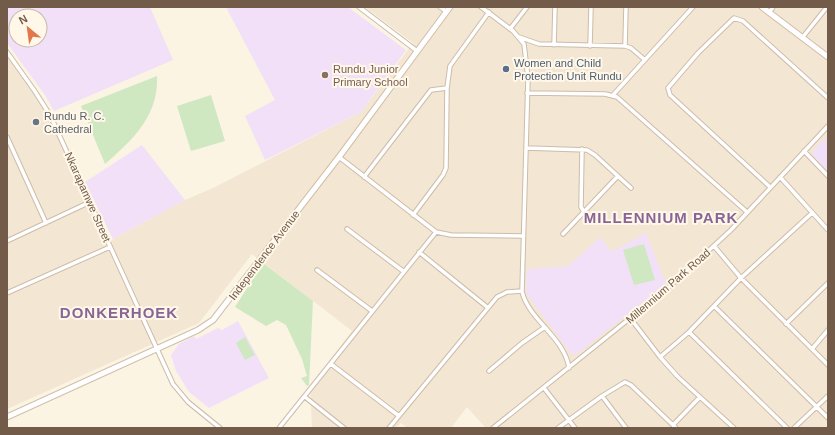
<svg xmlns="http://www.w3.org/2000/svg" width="835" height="435" font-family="Arial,sans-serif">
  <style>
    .residential { fill: #f3e6d2 }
    .education { fill: #f1e0f8; fill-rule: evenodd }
    .green { fill: #cfe8c2 }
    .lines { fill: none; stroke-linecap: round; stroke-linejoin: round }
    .street-casing { stroke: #cdbcaa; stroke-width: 5.5 }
    .secondary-casing { stroke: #d1beaa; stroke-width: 7 }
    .street { stroke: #fff; stroke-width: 3.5 }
    .secondary { stroke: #fff; stroke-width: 5 }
    .service-dot { fill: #5c6f8a; stroke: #fff8e9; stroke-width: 1.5 }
    .education-dot { fill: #8d6e63; stroke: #fff8e9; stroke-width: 1.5 }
    .worship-dot { fill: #6b7280; stroke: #fff8e9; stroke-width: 1.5 }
    .labels { text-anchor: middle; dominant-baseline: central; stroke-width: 4; stroke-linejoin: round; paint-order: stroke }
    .service-label { font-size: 11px; fill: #4e5e75; stroke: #fff8e9; text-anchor: start }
    .education-label { font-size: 11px; fill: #785e54; stroke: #fff8e9; text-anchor: start }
    .worship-label { font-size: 11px; fill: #5b616d; stroke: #fff8e9; text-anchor: start }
    .street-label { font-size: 11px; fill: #735b4a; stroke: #fff8e9 }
    .district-label { font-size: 15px; font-weight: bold; letter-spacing: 1px; fill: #896596; stroke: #fff8e9 }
  </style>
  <rect width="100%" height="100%" fill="#fbf4e3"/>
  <path class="residential" d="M365,7H828V428H484L485,427L467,407L451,428H407L401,423L396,428H312L310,386L352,331L252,254L199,323L7,409V52L42,101L108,242L185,200L213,188L361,112L413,43Z"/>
  <path class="education" d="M7,7H150L173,60L54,111L45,95L7,43ZM16,16H40V40H16Z
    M230,7H348L406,50L361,112L265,160L245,116L275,100L227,9Z
    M828,136V171L813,156V150Z
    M142,145L185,200L113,239L85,182Z
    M646,233L666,284L577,354H571L526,293L527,269L568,266L601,237L611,252Z
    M238,321L269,378L209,408L189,392L176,371L171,355L179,344L194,336L196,339L218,328L222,330Z"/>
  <path class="green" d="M157,76C159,115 133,140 105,164L81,106Z
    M211,95L225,141L191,151L177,106Z
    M644,244L655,280L634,285L623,250Z
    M263,263L313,301L309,385L307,386L301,378L307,376L302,359L286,325L277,320L266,326L235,307Z
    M245,337L255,355L245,360L236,343Z"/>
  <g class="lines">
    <g class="street-casing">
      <path id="street" d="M359,7L417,51
        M440,7L447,12
        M481,7L513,31L524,44L528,78L522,291C527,318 565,338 569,368
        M769,13L773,7
        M510,29L527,7
        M519,37L539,44L625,46L631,48L645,60
        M802,38L827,7
        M554,45L555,7
        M590,46L591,7
        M625,46L626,7
        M7,52L34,90L50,115L173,384L188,402L220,428
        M527,93L605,94L617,97L747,212
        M613,95L693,7
        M7,137L46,223
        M526,148L587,150L595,155L631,188
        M582,149L581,207L584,212
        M804,151L828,176
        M339,157L436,232L451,235L523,236
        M364,177L431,90L447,88
        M780,177L828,230
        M770,187L670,95L668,88L698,53L734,18L743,21L828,98
        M413,215L443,175L446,168L447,88L450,66L489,12
        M347,229L403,271
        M563,234L618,176
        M7,241L90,202
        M714,246L741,278L828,365
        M419,252L487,307
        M317,270L372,311
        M7,293L110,247
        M714,306L828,418
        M631,319L660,357L678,377L734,428
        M786,324L828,283
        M689,332L787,428
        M812,349L828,330
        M660,357L689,332L741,278L812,213
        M331,364L399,416
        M489,371L522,343L545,327
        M544,388L575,428
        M602,396L626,428
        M305,397L344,428
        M673,425L700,397
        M279,428L436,232
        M389,428L497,297L507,292L522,291
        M493,428L669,287L731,230L828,126
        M558,428L602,396L625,382L631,385L676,428
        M794,428L828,396"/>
    </g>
    <g class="secondary-casing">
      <path id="secondary" d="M762,7L828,57
        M7,417L198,330L213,320L339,157L450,7"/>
    </g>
    <use href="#street" class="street"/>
    <use href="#secondary" class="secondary"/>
  </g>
  <circle class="service-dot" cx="506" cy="69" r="4"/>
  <circle class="education-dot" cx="325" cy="75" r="4"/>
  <circle class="worship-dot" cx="36" cy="122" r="4"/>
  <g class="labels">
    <g class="service-label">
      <text x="514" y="63">Women and Child<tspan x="514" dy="13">Protection Unit Rundu</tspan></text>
    </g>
    <g class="education-label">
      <text x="333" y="69">Rundu Junior<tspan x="333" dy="13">Primary School</tspan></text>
    </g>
    <g class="worship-label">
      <text x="44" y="116">Rundu R. C.<tspan x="44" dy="13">Cathedral</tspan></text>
    </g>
    <g class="street-label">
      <text transform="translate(88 197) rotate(66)">Nkarapamwe Street</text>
      <text transform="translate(264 255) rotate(-53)">Independence Avenue</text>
      <text transform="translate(668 286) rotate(-41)">Millennium Park Road</text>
    </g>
    <g class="district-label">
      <text x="661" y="217">MILLENNIUM PARK</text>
      <text x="119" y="312">DONKERHOEK</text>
    </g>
  </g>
  <rect width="835" height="435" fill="none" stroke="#735b4a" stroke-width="16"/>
  <g transform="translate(28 28) rotate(331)"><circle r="19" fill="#fff8e9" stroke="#c7b9a9"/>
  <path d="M0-3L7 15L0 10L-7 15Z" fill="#e2774b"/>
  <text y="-6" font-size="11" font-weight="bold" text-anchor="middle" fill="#735b4a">N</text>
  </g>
</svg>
